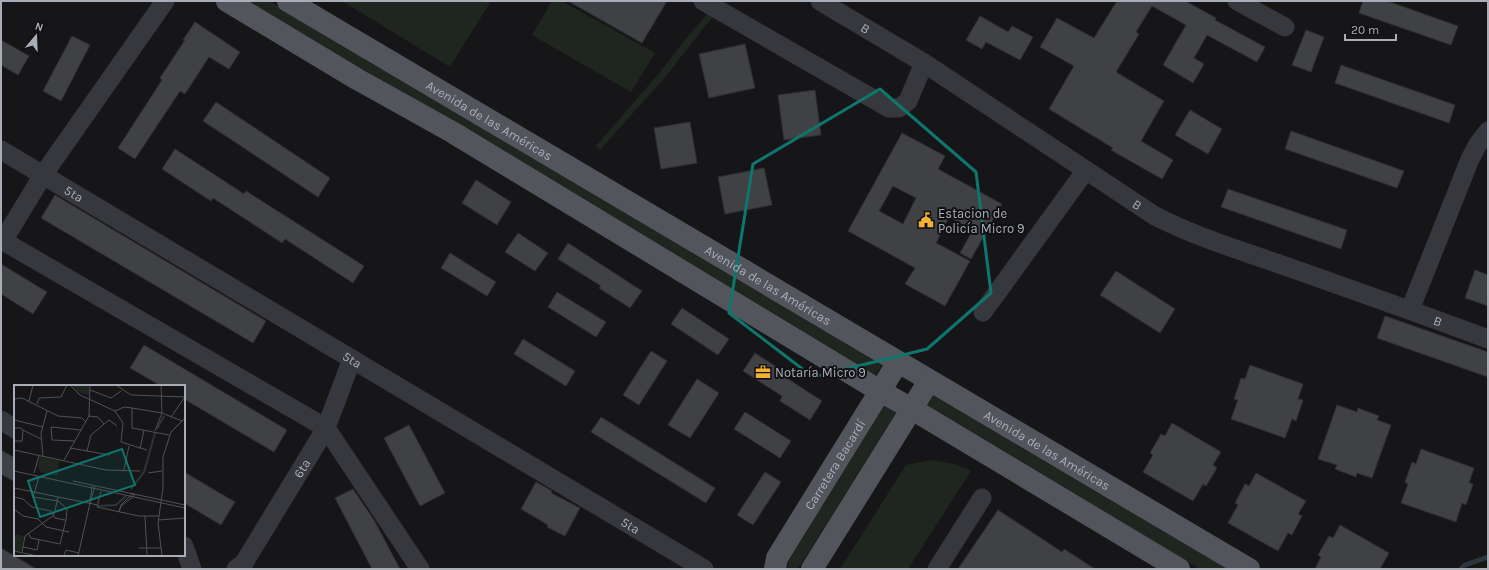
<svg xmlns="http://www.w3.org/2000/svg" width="1489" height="570" font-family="Karla,sans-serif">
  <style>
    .green { fill: #1e261f }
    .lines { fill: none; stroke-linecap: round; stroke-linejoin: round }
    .stream { stroke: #2c353c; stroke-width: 5 }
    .building { fill: #404145; stroke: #303034; fill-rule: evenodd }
    .minor { stroke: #37383d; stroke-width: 19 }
    .major { stroke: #53555c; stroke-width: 22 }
    .marked { fill: none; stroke: #0f766e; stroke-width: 3; stroke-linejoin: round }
    .labels { text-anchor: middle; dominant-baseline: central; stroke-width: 4; stroke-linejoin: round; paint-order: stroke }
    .street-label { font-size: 13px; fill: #a8adb8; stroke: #111113 }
    .poi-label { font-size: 13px; fill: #a8adb8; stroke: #111113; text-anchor: start }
    .inset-river { fill: none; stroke: #2c353c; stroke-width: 2 }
    .inset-road { fill: none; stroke: #505258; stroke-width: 1 }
    .view { fill: #0f766e; fill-opacity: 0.15; stroke: #0f766e; stroke-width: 2 }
    .inset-edge { fill: none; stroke: #a8adb8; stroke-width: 2 }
  </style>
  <rect width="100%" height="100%" fill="#161618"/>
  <path class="green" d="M249,1H270L281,8L882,365L875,376Z
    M342,1H491L450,67Z
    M552,1H562L655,53L631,92L532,35Z
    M719,1H725L666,76L600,150L596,146L660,72L687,37Z
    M933,395L1229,569H1200L927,405Z
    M884,405L896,413L800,566L796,569H787L789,560Z
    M930,460L955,464L971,471L908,569H840L906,465Z"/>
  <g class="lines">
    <path class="stream" d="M1461,569L1465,565L1488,557"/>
  </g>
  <path class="building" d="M568,1H667L642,43Z
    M1117,1H1185L1216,18L1215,20L1265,47L1257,62L1207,35L1194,58L1204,64L1193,83L1163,65L1186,25L1152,6L1136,32L1139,34L1116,72L1164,101L1141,141L1173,160L1162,179L1111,150L1113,148L1049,109L1074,66L1040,47L1057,18L1094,38Z
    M1363,1H1387L1458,26L1451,45L1359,13Z
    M980,16L1008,32L1012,26L1033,37L1020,60L986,42L982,49L966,40Z
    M195,22L240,52L229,69L209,57L185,94L180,91L135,159L118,148L162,80L160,78L185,40H183Z
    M1306,30L1324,37L1311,72L1292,65Z
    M72,36L90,45L61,101L43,91Z
    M1,40L29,56L18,75L1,65Z
    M745,44L755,88L709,98L699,54Z
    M1341,65L1455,105L1449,123L1335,83Z
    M815,90L821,135L784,140L778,95Z
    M216,102L330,178L318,197L203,121Z
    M1190,110L1222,129L1208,154L1175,135Z
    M690,122L697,163L661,169L654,128Z
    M1291,131L1404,171L1397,188L1285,149Z
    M902,133L945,156L938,169L1002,204L971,259L960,253L973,230L949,217L936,243L970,261L945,306L905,284L915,268L848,231ZM893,186L916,198L903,224L879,211Z
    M175,149L244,194L246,191L364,266L353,283L285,239L282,243L213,198L211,201L162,169Z
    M764,168L772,205L725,214L718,177Z
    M476,180L511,202L497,225L462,203Z
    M1228,189L1347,230L1341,249L1221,207Z
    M55,195L266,321L253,343L41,218Z
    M518,233L548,253L535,271L505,252Z
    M568,243L642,291L630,308L599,288L601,286L558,259Z
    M450,253L496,282L487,296L441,268Z
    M1,264L47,292L33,314L1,294Z
    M1475,270L1488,275V306L1465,298Z
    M1116,271L1175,309L1160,333L1100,295Z
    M557,292L606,322L596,337L548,307Z
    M682,308L729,339L718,355L671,324Z
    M1385,316L1488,352V377L1377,338Z
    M523,339L575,371L566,386L514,354Z
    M144,345L287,430L274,452L184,399V386H161L130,368Z
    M651,351L667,361L639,405L623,395Z
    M755,353L784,372L782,375L822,401L810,420L780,401L782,396L743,371Z
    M1250,365L1303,384L1298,399L1303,400L1296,421L1292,419L1285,438L1231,419L1238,400L1234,399L1241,378L1245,379Z
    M697,379L719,393L690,438L668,425Z
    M1337,405L1357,412L1358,408L1379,416L1377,420L1391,425L1372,478L1357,473L1356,477L1335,469L1337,465L1318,459Z
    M745,412L791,441L780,458L734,429Z
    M601,417L715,488L706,503L591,432Z
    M1172,423L1221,452L1213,465L1217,468L1206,486L1203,484L1193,501L1143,472L1153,455L1150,453L1161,434L1165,436Z
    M409,425L445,493L420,506L384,438Z
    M1421,449L1474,468L1469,483L1473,484L1466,505L1462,503L1456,522L1401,503L1408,484L1405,482L1412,462L1416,464Z
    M1,450L15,458V482L1,474Z
    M184,472L235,502L221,525L184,503Z
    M765,472L781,482L753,525L737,515Z
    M1256,473L1306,501L1298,514L1302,516L1292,535L1288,533L1278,551L1228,523L1238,505L1235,503L1245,484L1249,486Z
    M536,482L552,491L551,493L580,508L565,536L547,527L548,525L521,509Z
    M353,489L374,520L400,569H372L335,498Z
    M998,510L1062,552L1064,549L1095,569H958Z
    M1340,525L1389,553L1380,569H1315L1321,557L1318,555L1329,536L1333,538Z
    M1,548L36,569H1Z"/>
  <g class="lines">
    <g class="minor">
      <path d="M165,1L43,175L3,241L326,428L420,569"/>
      <path d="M703,1L889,108H899L908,101L924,63"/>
      <path id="s1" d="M820,1L924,63L1155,216C1196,237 1242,251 1285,266C1353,290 1421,314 1488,339"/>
      <path d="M1237,1L1285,27"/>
      <path id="s2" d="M1,150L704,569"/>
      <path d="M1410,310L1470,159L1478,144L1488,131"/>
      <path d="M983,312L1086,170"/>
      <path d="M1,420L15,429"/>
      <path d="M184,546L192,569"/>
      <path id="s3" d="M236,569L244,563L326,428L352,359"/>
      <path d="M937,569L982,498"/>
    </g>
    <g class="major">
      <path d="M227,1L357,79L452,132L880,391L912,409L1179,569"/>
      <path id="s4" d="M288,1L1249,569"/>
      <path id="s5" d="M775,569L777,558L898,362"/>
      <path d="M812,569L929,381"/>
    </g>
  </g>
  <path class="marked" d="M880,89L976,172L991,293L927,349L813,377L729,313L753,164Z"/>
  <defs>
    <g id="civic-bare" transform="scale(1.2)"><path d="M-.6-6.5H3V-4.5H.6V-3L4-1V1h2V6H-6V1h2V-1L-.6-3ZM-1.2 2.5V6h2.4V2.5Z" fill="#f2b134" stroke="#111113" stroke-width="2.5" paint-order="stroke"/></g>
    <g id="office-bare" transform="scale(1.2)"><path d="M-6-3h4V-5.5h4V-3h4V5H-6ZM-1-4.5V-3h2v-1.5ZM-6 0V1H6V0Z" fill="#f2b134" stroke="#111113" stroke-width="2.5" paint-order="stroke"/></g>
  </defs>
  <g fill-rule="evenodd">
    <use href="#civic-bare" x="926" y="220"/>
    <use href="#office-bare" x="763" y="372"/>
  </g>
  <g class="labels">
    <g class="street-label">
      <text stroke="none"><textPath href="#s1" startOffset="53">B</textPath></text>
      <text stroke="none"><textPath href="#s4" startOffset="234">Avenida de las Américas</textPath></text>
      <text stroke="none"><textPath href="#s2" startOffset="85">5ta</textPath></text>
      <text stroke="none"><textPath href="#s1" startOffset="377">B</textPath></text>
      <text stroke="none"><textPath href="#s4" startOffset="558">Avenida de las Américas</textPath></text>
      <text stroke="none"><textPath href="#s1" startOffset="700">B</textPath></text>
      <text stroke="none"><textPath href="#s2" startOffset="409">5ta</textPath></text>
      <text stroke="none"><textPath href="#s4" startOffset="882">Avenida de las Américas</textPath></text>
      <text stroke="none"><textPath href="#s5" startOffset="121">Carretera Bacardí</textPath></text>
      <text stroke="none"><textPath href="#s3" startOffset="121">6ta</textPath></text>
      <text stroke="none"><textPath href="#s2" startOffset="733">5ta</textPath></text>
    </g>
    <g class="poi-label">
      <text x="938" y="213">Estacion de<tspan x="938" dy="15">Policía Micro 9</tspan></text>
      <text x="775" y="372">Notaría Micro 9</text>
    </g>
  </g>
  <g transform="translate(14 385)">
    <rect width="171" height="171" fill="#161618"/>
    <path d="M58,0H75V11L63,6ZM26,72L45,76L44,91L26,87L24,82ZM0,149L10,151L7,167L0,165Z" fill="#1e261f"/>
    <path class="inset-river" d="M143,44L150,31M117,104L130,87L141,48M84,121L102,120L112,111"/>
    <path class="inset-road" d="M56,0L66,10L101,26L109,38L107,57L133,65M102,0L117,10L171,12M76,5L97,13L107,6M0,14L8,13L44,31L68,33L72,37M15,16L19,0M23,19L25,13L47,12L53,0M118,23V43L155,50M101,26L110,22L118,23L148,28L168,36M75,31L84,32L90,39M157,32L171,12M0,35L29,42M0,43H7L9,46L8,56H0M9,45L27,54M141,46L148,28L147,0M61,56L38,55L37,42L67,45M56,63L96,70M126,64L130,45M0,65L92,85L126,86M73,66L77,50L95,35L103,41M29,72L27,48L33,26M50,75L75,31L76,0M110,85L115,61M0,86L171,123M20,88L25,71M134,88L148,86M59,96L171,120M78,101L76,118L81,101M0,103L84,120M87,106L83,122L125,131H145M119,108L120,111L107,121L105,127L107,120ZM0,112L9,114L18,122L37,126L41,133L51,135M0,124L9,131L24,134L32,142L55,147M131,131L133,171M144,135L171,133M14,148L17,153L46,159L52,135L53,124L44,116L19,112L25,92M9,162L23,165L25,155M125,163H147M0,166L23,171M8,167L11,151L40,130L44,112M50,170L52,165L65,168M64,171L76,118M148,171L144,138L149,103V72L157,47L171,33"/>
    <path class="view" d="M108,64L121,100L26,132L14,96Z"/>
    <rect width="171" height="171" class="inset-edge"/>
  </g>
  <rect width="1489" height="570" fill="none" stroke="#a8adb8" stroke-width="4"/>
  <g transform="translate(36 36) rotate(19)" stroke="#111113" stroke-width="3" paint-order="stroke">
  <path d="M0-3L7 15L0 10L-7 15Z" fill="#a8adb8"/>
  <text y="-6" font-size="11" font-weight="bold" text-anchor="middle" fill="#a8adb8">N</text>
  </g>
  <path d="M1345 34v6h51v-6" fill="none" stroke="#a8adb8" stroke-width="2"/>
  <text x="1351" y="34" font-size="12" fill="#a8adb8" stroke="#111113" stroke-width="3" paint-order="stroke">20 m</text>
</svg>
